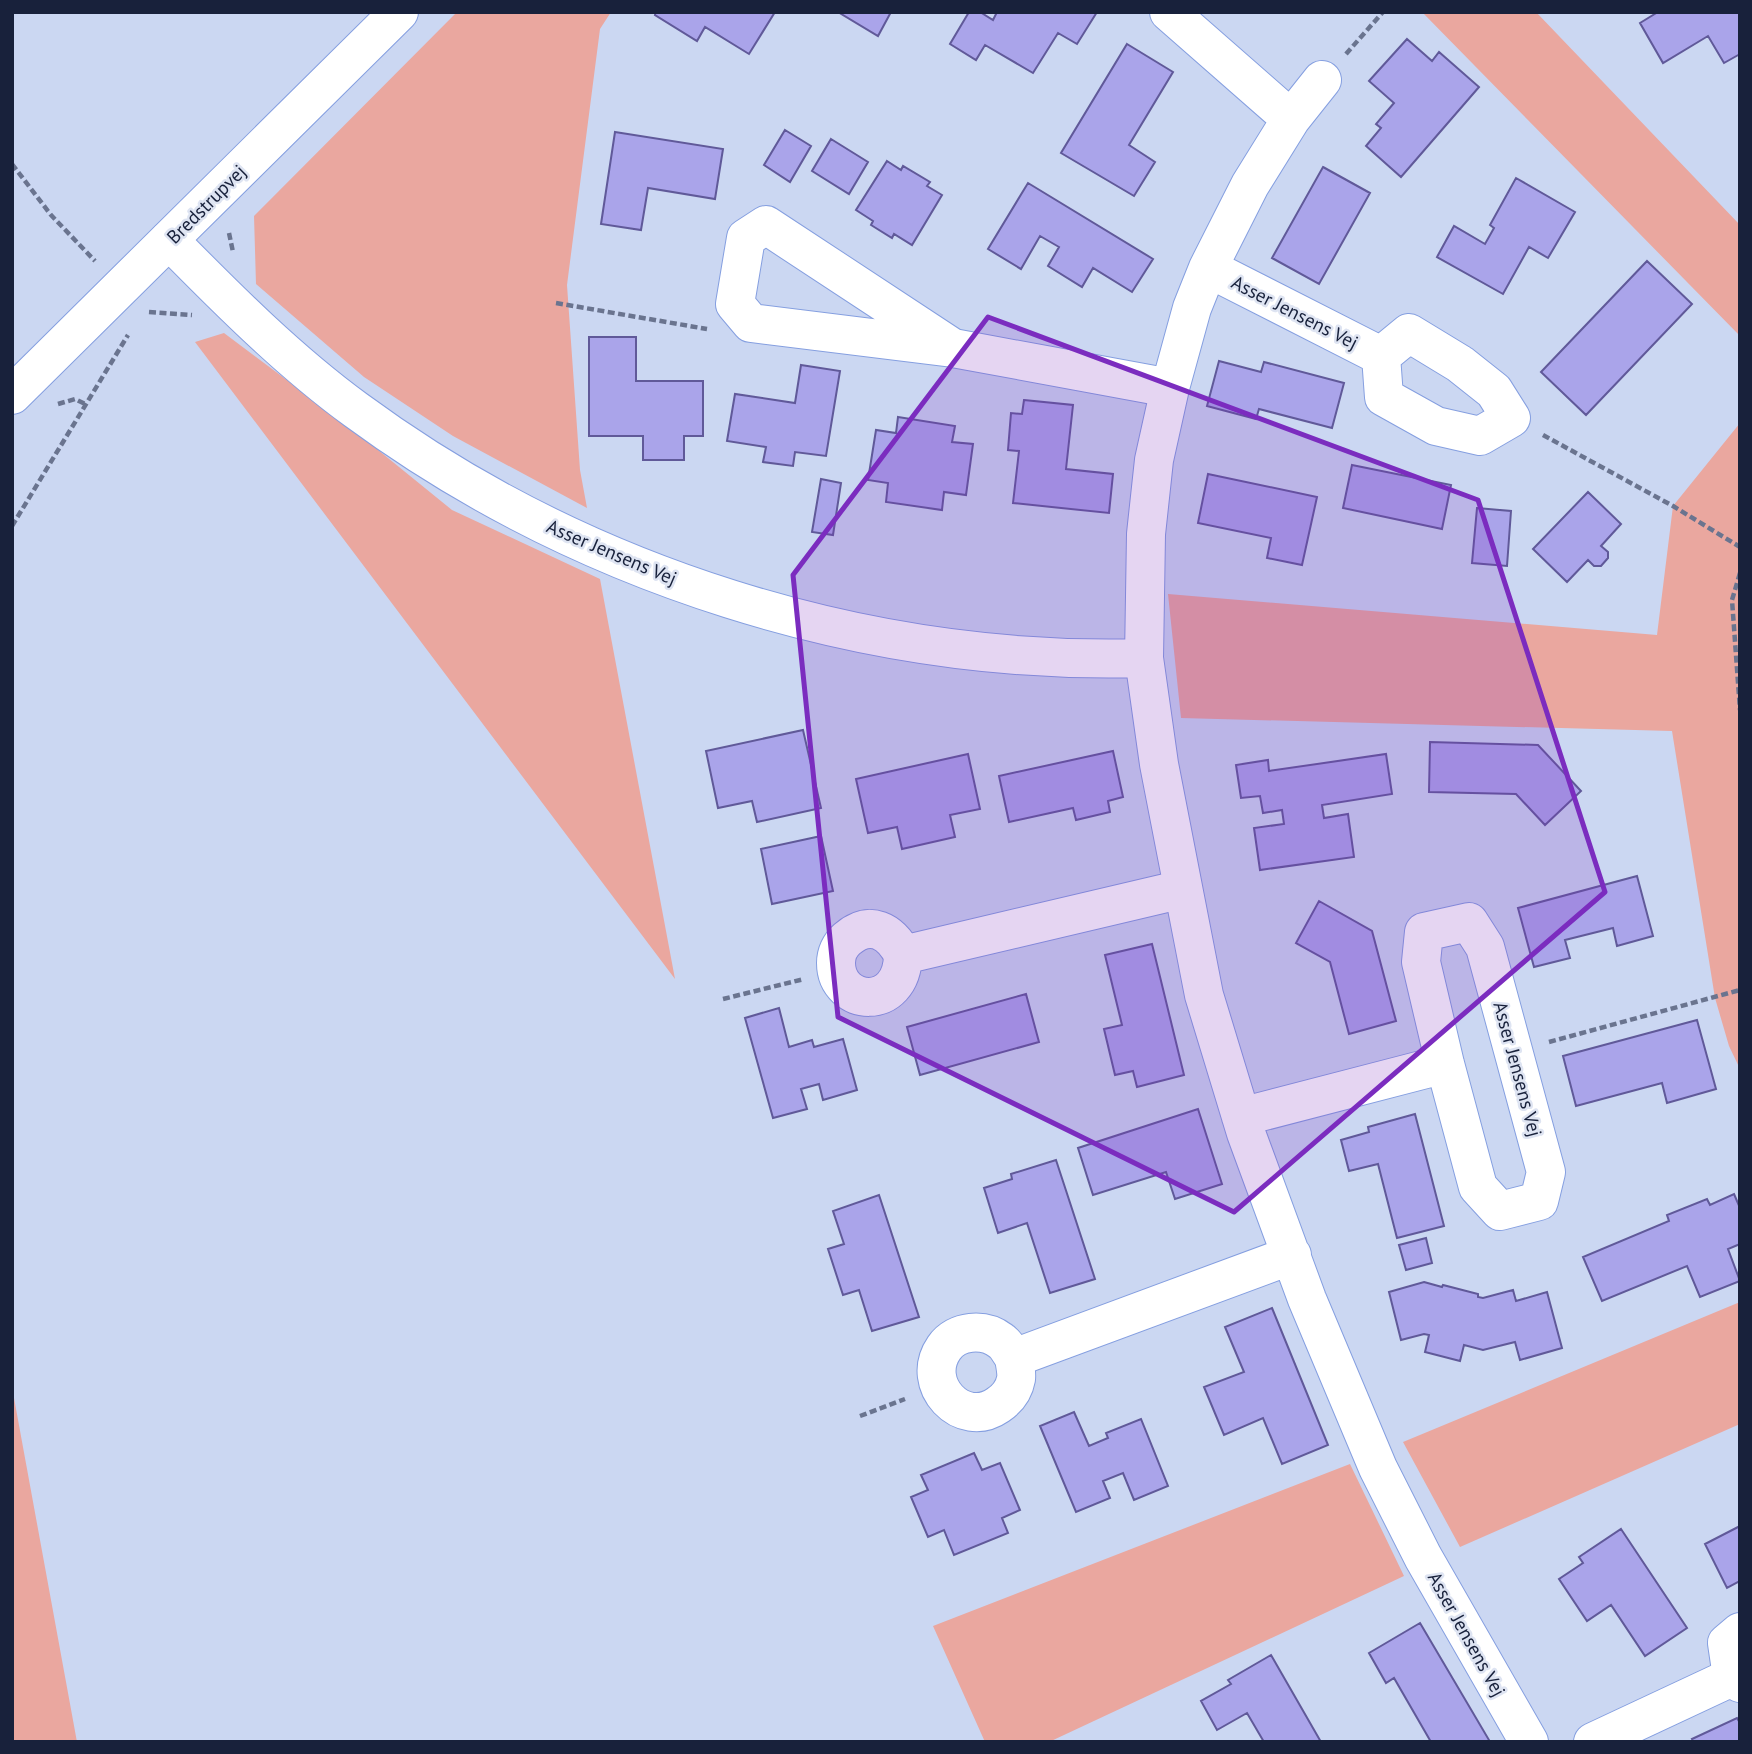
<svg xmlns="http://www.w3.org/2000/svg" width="1752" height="1754" font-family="'PT Sans',sans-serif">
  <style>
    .green { fill: #eaa79f }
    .building { fill: #aaa4ea; stroke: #605999; stroke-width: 2 }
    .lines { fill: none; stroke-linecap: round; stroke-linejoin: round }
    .street-casing { stroke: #859fe0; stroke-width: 40 }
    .secondary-casing { stroke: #859fe0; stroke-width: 40 }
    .path { stroke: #6a748f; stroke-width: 4.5; stroke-dasharray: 7 3.5; stroke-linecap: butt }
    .street { stroke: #fff; stroke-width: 38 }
    .secondary { stroke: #fff; stroke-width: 38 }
    .marked { fill: #7b2cbf; fill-opacity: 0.2; stroke: #7b2cbf; stroke-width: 5; stroke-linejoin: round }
    .labels { text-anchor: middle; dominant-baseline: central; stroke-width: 5; stroke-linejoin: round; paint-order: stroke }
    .street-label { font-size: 19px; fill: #18213b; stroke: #dee4f2 }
  </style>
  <rect width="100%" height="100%" fill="#cbd7f2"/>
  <path class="green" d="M457,12H611L600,29L567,285L580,470L587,508L453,436L364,377L256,284L254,216Z
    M1422,12H1536L1740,225V336Z
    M224,333L351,428L452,510L600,579L675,979L195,342Z
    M1740,423V1069L1729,1046L1715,998L1672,731L1181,718L1168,594L1657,635L1673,506Z
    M1740,1302V1424L1460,1547L1403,1442Z
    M12,1387L77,1742H12Z
    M1350,1464L1404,1576L1049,1742H985L933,1626Z"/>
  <path class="building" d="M656,12H775L749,54L705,27L697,41L655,15Z
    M838,12H891L878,36Z
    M969,12H980L993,20L997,12H1097L1077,44L1058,33L1033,73L985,45L976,60L950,44Z
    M1658,12H1740V54L1724,63L1708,36L1663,63L1640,23Z
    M1407,39L1432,61L1439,52L1479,87L1401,177L1366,146L1381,128L1376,124L1394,103L1369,81Z
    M1127,44L1173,72L1129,145L1155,162L1134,196L1061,153Z
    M785,130L811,146L790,182L764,165Z
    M615,132L723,149L715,199L648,188L641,230L601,224Z
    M831,139L868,162L849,194L812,171Z
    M887,161L901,170L903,166L930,182L927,186L942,195L912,245L894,234L892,238L871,225L873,221L856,210Z
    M1323,167L1370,193L1319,284L1272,258Z
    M1516,178L1575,212L1548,258L1529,247L1503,294L1437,257L1454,226L1485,244L1494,228L1490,225Z
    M1028,183L1153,259L1132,292L1093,268L1082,287L1048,266L1059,247L1040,236L1021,269L988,249Z
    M1647,261L1692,304L1586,415L1541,372Z
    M589,337H636V381H703V436H684V460H643V436H589Z
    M1219,361L1261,372L1264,362L1344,383L1332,428L1259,409L1256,419L1207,406Z
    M801,365L840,371L826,456L795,452L793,466L763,462L766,447L727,441L735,394L795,403Z
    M1024,400L1073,405L1066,469L1113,474L1109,513L1013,503L1019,451L1008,450L1011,413L1022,414Z
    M898,417L955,426L952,442L973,444L966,495L944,492L942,510L886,502L888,483L868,480L876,430L896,433Z
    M1352,465L1451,485L1442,529L1343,508Z
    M1208,474L1317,497L1302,565L1267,558L1271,538L1198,523Z
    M821,479L841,483L833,535L812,532Z
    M1588,492L1621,524L1601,546L1608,552V558L1601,566H1594L1588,560L1567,582L1533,549Z
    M1477,508L1511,511L1507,566L1472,563Z
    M803,730L821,808L757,822L752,801L718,808L706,751Z
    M1430,742L1538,745L1581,791L1545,825L1516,794L1429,792Z
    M1113,751L1123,797L1108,801L1110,812L1076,820L1073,808L1009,822L999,776Z
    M968,754L980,809L950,815L955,837L902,849L897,827L868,833L856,779Z
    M1386,754L1392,794L1322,805L1324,818L1348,814L1354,857L1260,870L1254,828L1284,824L1282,810L1263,813L1260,796L1241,798L1236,765L1268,760L1269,771Z
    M821,836L833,891L772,904L761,849Z
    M1637,876L1653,936L1617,946L1613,928L1565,940L1570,958L1534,967L1518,908Z
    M1319,901L1372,931L1396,1021L1349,1034L1330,962L1296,943Z
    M1152,944L1184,1075L1137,1087L1133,1071L1115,1075L1104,1029L1122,1025L1105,955Z
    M1026,994L1039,1042L920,1075L907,1027Z
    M779,1008L789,1047L812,1040L814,1047L843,1039L857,1090L823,1100L819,1084L801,1089L807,1109L773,1118L745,1018Z
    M1697,1020L1716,1089L1667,1103L1662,1083L1576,1106L1563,1056Z
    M1198,1109L1222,1184L1175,1199L1166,1172L1093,1195L1078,1148Z
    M1415,1114L1444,1226L1397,1238L1378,1164L1349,1171L1341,1140L1369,1132L1368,1127Z
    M1056,1160L1095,1279L1050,1293L1027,1223L998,1233L984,1188L1012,1179L1011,1174Z
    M1734,1194L1740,1208V1244L1728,1249L1740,1281L1700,1297L1687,1266L1602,1301L1583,1257L1669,1221L1667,1215L1707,1199L1710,1205Z
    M879,1195L919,1317L872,1331L859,1290L843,1295L828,1249L844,1244L833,1211Z
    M1426,1238L1432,1263L1406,1270L1399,1245Z
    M1424,1282L1442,1287L1443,1285L1478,1294V1297L1483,1298L1513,1290L1516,1301L1547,1292L1562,1348L1520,1360L1515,1342L1483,1350L1464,1345L1460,1361L1425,1352L1429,1335L1424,1334L1401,1340L1389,1292Z
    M1272,1308L1328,1445L1282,1464L1263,1418L1224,1435L1204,1387L1244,1372L1225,1327Z
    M1074,1412L1089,1446L1108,1438L1106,1433L1141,1419L1168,1486L1134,1500L1123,1473L1103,1481L1110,1498L1076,1512L1040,1426Z
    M974,1453L982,1470L1000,1463L1020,1510L1002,1518L1008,1533L954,1555L944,1530L928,1537L911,1497L928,1490L921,1475Z
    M1740,1526V1581L1727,1588L1705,1544Z
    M1621,1529L1687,1628L1645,1656L1611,1605L1587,1621L1559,1579L1583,1563L1579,1557Z
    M1420,1623L1489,1740L1485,1742H1431L1394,1678L1386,1683L1369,1653Z
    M1271,1655L1321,1742H1264L1247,1713L1217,1730L1201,1701L1231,1684L1228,1680Z
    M1737,1718L1740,1723V1742H1694L1692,1739Z"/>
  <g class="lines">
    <g class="street-casing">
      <path id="street" d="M1169,12L1291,119
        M1322,80L1291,119L1250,185L1208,268L1192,308L1170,388L1154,460L1146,534L1144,658L1159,764L1204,995L1246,1133L1307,1299L1378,1468L1423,1557L1529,1742
        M169,240C228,300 289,361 356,410C580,575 866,666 1144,658
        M1208,268L1381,356L1384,397L1436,426L1480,436L1511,418L1494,391L1460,364L1409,333L1381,356
        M953,348L766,225L746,238L735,304L751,323L953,348L1170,388
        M1469,922L1485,947L1546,1172L1539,1201L1500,1211L1478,1187L1445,1064L1421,962L1424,932Z
        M903,955C891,931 870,919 847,939C840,945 836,954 836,963C836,1006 902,1013 903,955L1183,889
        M1241,1117L1445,1064
        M1014,1358C1015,1364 1017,1373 1016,1379C1014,1390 1007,1399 998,1405C962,1430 919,1384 944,1348C956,1330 984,1328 1001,1341C1006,1344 1010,1352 1014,1358L1292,1255
        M1740,1632L1727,1643L1732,1677L1740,1683
        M1593,1742L1732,1677"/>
    </g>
    <g class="secondary-casing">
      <path id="secondary" d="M12,395L399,12"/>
    </g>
    <path class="path" d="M1346,54L1383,12
      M12,164L51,215L95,261
      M229,233L233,252
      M556,303L707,329
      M149,312L192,315
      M58,404L75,399L85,404
      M1543,435L1673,506L1740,547
      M12,526L128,335
      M1740,573L1732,600L1740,710
      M723,999L804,979
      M1549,1042L1740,990
      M860,1416L905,1399"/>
    <use href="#street" class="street"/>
    <use href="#secondary" class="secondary"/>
  </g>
  <path class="marked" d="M988,317L1478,500L1605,892L1234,1212L838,1017L793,575Z"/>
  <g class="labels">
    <g class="street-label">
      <text transform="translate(206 204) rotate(-45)">Bredstrupvej</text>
      <text transform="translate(1295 312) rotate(27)">Asser Jensens Vej</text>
      <text transform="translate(612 552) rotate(23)">Asser Jensens Vej</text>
      <text transform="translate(1518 1069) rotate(75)">Asser Jensens Vej</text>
      <text transform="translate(1467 1634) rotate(61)">Asser Jensens Vej</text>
    </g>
  </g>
  <rect width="1752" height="1754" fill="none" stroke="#18213b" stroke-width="28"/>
</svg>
